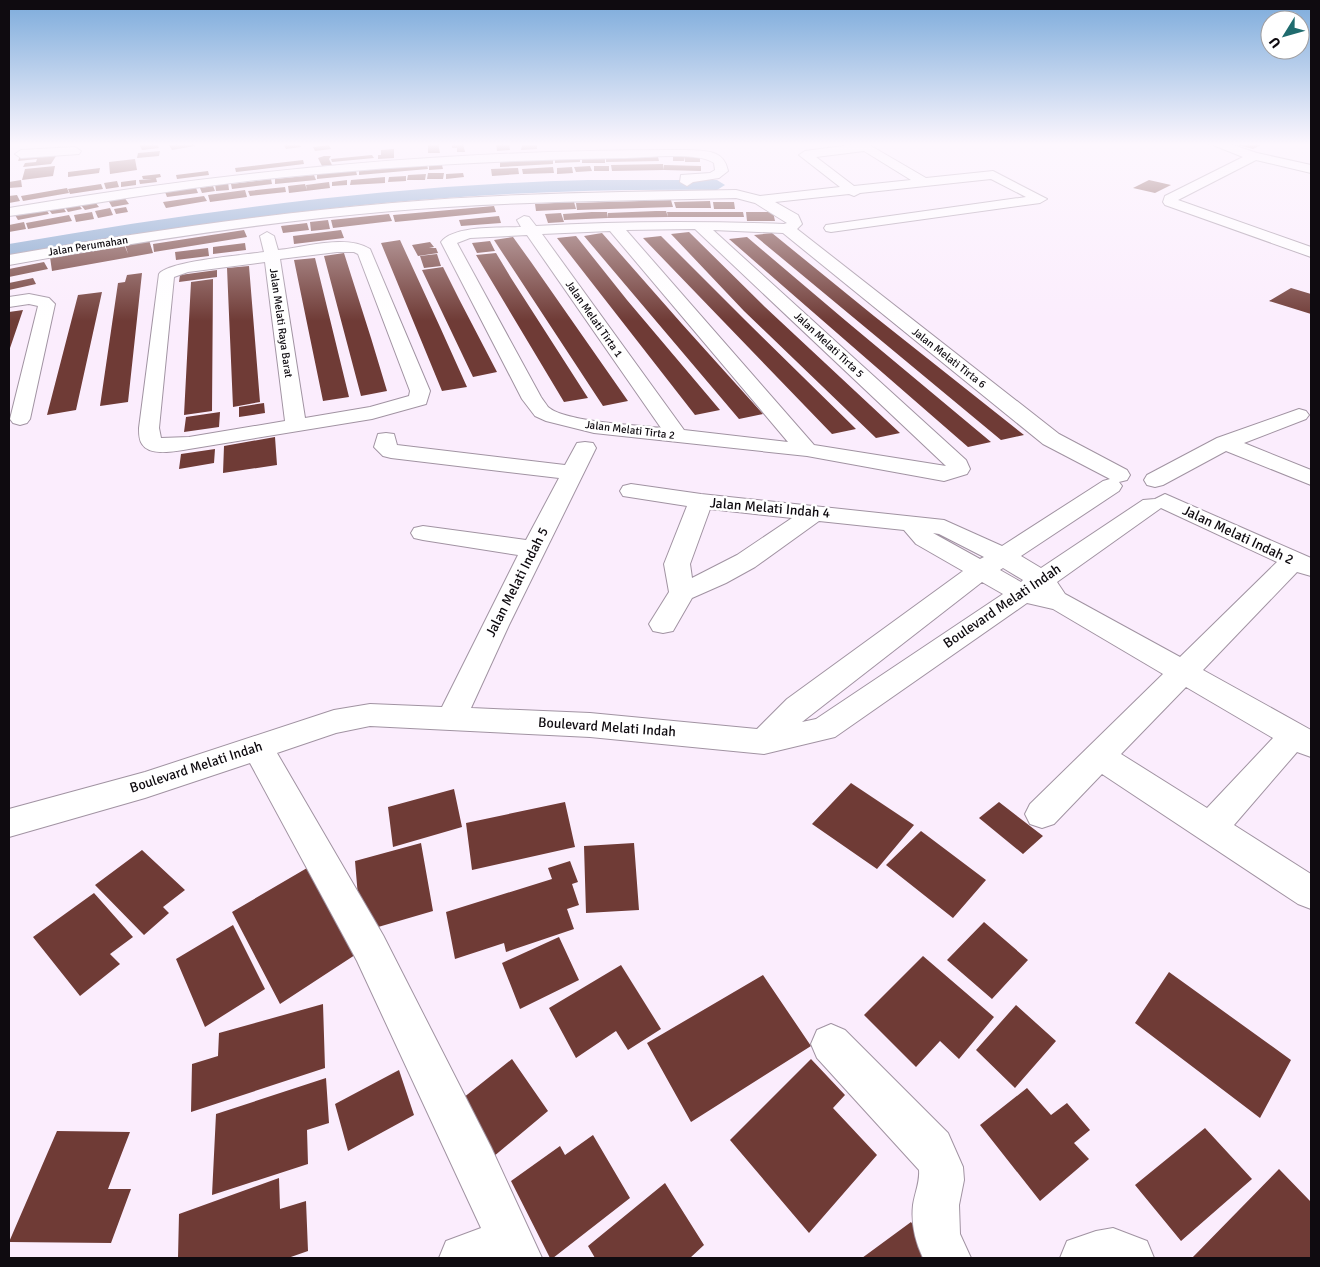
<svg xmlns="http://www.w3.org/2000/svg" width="1320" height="1267" font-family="Signika,sans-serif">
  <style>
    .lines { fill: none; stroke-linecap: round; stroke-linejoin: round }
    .canal { fill: #7a9ec8; fill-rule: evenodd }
    .building { fill: #6f3b36 }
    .minor-casing { stroke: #a193a2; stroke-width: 2 }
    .minor { fill: #fff; fill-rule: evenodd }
    .labels { text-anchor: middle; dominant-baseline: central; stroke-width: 5; stroke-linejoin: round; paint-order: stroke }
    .far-street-label { font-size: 11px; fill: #0f0b10; stroke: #fff }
    .street-label { font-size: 14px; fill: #0f0b10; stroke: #fff }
  </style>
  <rect width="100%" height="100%" fill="#fbedfd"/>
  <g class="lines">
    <path class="canal" d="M588,180H717L725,185L717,190C563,188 411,197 258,217C175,227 92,243 9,256V244C200,211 393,185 588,180Z"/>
  </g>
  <path class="building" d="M156,143L159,148L142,150L139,144Z
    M193,143L195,146L172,150L169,145Z
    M299,143L301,147L286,149L284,145Z
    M428,143H438L440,153H428Z
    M452,143H463L465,152H457V148H452Z
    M496,143H509L510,150L497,151Z
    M1257,143L1263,144L1253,149L1233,144Z
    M329,145L331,149L315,151L313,147Z
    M522,145H537V149L521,150Z
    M394,149V158L378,159V155H381V150Z
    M160,151L159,156L137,158L138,153Z
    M58,153L51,164L23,167L25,163L36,162L37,159L18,161L20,156Z
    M372,155L374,158L332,162L331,159Z
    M324,156H331L329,159L332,165L322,166L318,158Z
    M658,157L659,161L606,162V158Z
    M673,157H700V162H685V157L684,161H673Z
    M605,158V163H582V159Z
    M135,159L137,170L110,174L109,162Z
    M553,159V164L500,167V162Z
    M580,159V162L555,163V160Z
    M303,160L304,164L236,172L235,168Z
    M663,164L664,170L612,171L611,165Z
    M427,165L428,169L359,175V171Z
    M442,165L443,169L429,170V166Z
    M664,165L701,166V171L664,170Z
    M55,166L53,176L22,180L25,169Z
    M590,166L592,171L576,172L574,167Z
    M594,166H609V171H594Z
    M553,167L554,173L523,174L522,169Z
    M572,167L573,173L557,174V168Z
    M100,168L99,173L68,177V172Z
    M518,168L519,174L492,176L491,169Z
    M208,171L209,175L177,179L176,175Z
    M356,171L357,175L317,179V174Z
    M428,173H444L443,179H427Z
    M463,173L464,177L446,179V174Z
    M160,174L161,177L156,178L157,182L140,184L139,180L152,179H143L142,176Z
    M426,174L425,180H407L408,175Z
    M314,175L316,180L275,184V179Z
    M406,176V181L388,182L389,177Z
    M385,177V183L350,185L351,180Z
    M271,179L272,184L232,189L231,184Z
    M21,180L22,187L9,188V182Z
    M136,180V185L121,187V182Z
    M347,180V185L332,186V182Z
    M1149,180L1171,185L1155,193L1133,188Z
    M117,181L119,187L106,189L104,183Z
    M228,182L229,190L216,191L215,184Z
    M329,182L330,188L289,193L288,186L305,184L307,190L306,185Z
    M101,184L103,189L70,194L68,189Z
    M213,186L215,191L202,193L200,188Z
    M285,187L286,192L250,196L248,191Z
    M67,188L69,193L23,201L21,196Z
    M196,188L198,193L167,197L165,192Z
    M245,190L247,197L210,202L208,195Z
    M17,195L20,201L9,203V196Z
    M204,196L207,201L166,208L163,202Z
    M124,197L129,204L112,207L108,200Z
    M671,200L673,207L577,210L576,203Z
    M710,201L711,208H676L674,202Z
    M95,202L99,207L85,210L81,205Z
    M574,202L576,209L536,211L535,204Z
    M713,202H734L735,209H714Z
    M79,205L82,209L68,212L65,207Z
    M494,206L496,212L395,222L393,215Z
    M63,207L66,212L52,214L49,210Z
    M126,207L128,212L116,214L114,209Z
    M110,208L113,215L98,218L95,211Z
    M46,209L49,214L18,220L15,215Z
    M656,211H666L668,217L608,218V213Z
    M92,212L94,219L76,222L74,215Z
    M592,212H607L608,218L564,220L563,214Z
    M667,212H743L744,217H668Z
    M746,212H773L775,221H747Z
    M561,213L564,222L548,223L545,214Z
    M389,214L392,221L333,228L331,220Z
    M69,215L72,221L28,229L26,223Z
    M499,216L501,223L461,226L459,220Z
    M328,220L330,229L311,231L310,222Z
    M24,222L26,229L9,232V225Z
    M307,223L309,230L283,233L281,226Z
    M244,230L247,237L154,252L153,244Z
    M341,230L344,238L294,244L293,236Z
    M689,232L765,307L900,433L876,438L744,311L671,234Z
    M602,233L682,324L763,414L739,419L584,236Z
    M772,233L874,316L1024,435L1001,440L754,235Z
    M576,236L627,300L720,410L695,415L557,238Z
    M661,236L745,320L856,429L832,434L643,238Z
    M513,237L531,262L628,401L603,406L494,240Z
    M747,237L846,321L991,442L968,447L729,239Z
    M149,240L153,253L52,271L50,257L124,244L128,254L125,244Z
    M400,240L440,327L467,387L442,391L381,243Z
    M490,241L495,251L477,253L472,243Z
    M430,242L434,247L429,248H436L438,253L418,256L412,245Z
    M245,243L246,250L213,254V247Z
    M208,248L209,256L176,260L175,252Z
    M344,253L371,338L387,391L361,396L324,256Z
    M496,253L511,278L588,398L564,402L476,255Z
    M437,254L441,266L424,268L420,256Z
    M315,258L349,397L323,401L294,260Z
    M44,262L48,269L9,277V269Z
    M249,266L260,402L233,407L227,268Z
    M443,267L459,299L497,372L473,377L422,270Z
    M217,270V277L179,282L180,275Z
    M142,273L128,402L100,406L118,283L125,282L127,275Z
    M33,278L36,284L9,290V283Z
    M213,279L212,411L184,415L191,282Z
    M1291,288L1311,294V314L1269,301Z
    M102,292L76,410L47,415L78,295Z
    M23,310L9,351V312Z
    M264,403L265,413L239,417V407Z
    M220,412L219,427L184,432L186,417Z
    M275,437L277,465L223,473L224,446Z
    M215,449L214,463L179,469L181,454Z
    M851,783L914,825L877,869L812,824Z
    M454,789L462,827L393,847L388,807Z
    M565,802L575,847L472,870L466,823Z
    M999,802L1043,836L1023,854L979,818Z
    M921,831L986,880L953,918L886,865Z
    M421,843L433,911L361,932L355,861Z
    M634,843L639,910L586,913L584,846Z
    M142,850L185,890L163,907L169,913L144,935L95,885Z
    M570,861L578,882L572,884L579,905L567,909L574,929L506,952L504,943L455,959L446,912L552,879L548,868Z
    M307,868L358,953L280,1004L232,912Z
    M94,893L133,937L110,954L120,964L80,996L33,937Z
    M984,922L1028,960L992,999L947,960Z
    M233,925L265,989L205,1027L176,959Z
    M559,937L579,980L520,1009L502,963Z
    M923,956L994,1017L959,1059L940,1041L916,1067L864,1015Z
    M621,965L661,1029L628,1050L616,1031L576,1058L549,1008Z
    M1169,972L1291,1060L1260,1118L1135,1023Z
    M763,975L811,1046L691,1122L647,1043Z
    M323,1004L325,1068L191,1112L192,1064L218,1056L219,1033Z
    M1016,1005L1056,1041L1015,1088L976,1050Z
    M512,1059L548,1111L487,1162L453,1106Z
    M811,1059L845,1095L833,1108L877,1155L809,1233L730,1140Z
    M399,1070L414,1115L348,1151L335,1104Z
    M326,1078L329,1123L307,1130L308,1164L212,1195L216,1114Z
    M1027,1088L1051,1115L1067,1103L1090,1130L1074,1143L1089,1159L1040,1201L980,1125Z
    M1205,1128L1252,1179L1181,1241L1135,1185Z
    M57,1131L130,1132L108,1189H131L111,1243L9,1242Z
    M593,1135L630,1198L553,1258H550L511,1181L560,1146L565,1155Z
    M1279,1169L1311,1202V1258H1192Z
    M279,1178L280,1209L306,1201L308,1251L288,1258H178L179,1214Z
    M665,1183L704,1245L690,1258H595L588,1246Z
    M911,1222L935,1258H862Z"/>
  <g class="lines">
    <g class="minor-casing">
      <path id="minor" d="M866,143L926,178L993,171L1047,199L1040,203L831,232L826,231L824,228L826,225L1026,197L991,179L860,193L854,196L849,194L775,202L798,215L802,224L797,229L1059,434L1127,470L1130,475L1127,480L1119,482L1122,486L1119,491L1021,556L1041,568L1143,500L1155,499L1165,494L1311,558V576L1297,572L1203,670L1311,730V757L1297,752L1234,825L1311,874V909L1298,904L1102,774L1054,824L1042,828L1030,824L1025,814L1030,804L1163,674L1053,609L1027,603L835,737L764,754L590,737L370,726L336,733L277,753L383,935L491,1147L542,1258H439L446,1241L481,1228L357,961L250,763L145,798L9,837V809L145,772L334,710L370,704L442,707L518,555L423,540L414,538L411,533L414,528L423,526L526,540L559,478L391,458L383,456L374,447L378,434L386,433L394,434L397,445L565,465L577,443L585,442L593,443L596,448L509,625L471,708L590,713L757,729L787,699L963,571L916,544L904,530L819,521L755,567L726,583L692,598L673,631L663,633L653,631L649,624L669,592L664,564L687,506L623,496L620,491L623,486L631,484L701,494L944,520L1002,546L1103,481L1110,479L1043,444L783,233L713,230L966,460L970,469L967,474L944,481L807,456L594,433L546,421L535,416L522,399L441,242C454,225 502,228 521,227L517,220L524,216L529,217L536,226C619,221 701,221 784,224L787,223L755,203L736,198C621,201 506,201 392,211C263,222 136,242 9,265V255C135,233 263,214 392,203C506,193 621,192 736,190L760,196L840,187L799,155L805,151ZM864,151L911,180L854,186L816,157ZM695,229L946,466L814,445L626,230ZM610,231L788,442L684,430L542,234ZM527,235L661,428C637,425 565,422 548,407C546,404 543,400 541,397L457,243L470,238ZM1161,508L1277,562L1180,657L1065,594L1057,582ZM710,509L792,518L737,555L692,578L690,564ZM933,533L939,534L984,557L980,559ZM1003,568L1023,580L1021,582L1000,570ZM982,582L1003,594L816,719L802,722ZM1186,687L1273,738L1207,808L1121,754Z
        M1208,143H1227L1257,153L1311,165V173L1256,160L1178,200L1311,247V257L1165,205L1163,202L1165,196L1243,157Z
        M75,147L81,151L79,154L21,158L15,154L21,150Z
        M686,150C705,151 724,149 728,171L719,178L693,182L687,186L680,182L681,175L710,173L715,170L714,163C697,151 643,158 621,158C496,160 372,167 248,181C168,190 89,205 9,216V208C232,170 459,149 686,150Z
        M267,232L274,236L278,250C306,247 346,234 370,249L430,391L426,404L372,419L189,449C176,451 150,457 142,444C139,440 139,433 139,428L159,274C168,261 245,255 264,252L260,236ZM337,252H354L358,254L410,391L409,396L370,407L305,418L280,259ZM265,262L285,421L189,437L161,438L159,428L174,277L188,272Z
        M29,294L49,298L55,304L30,419L27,423L20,425L13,423L10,419L38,306L29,304L9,307V297Z
        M1299,409L1306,411L1309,415L1306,419L1244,443L1311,470V485L1226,451L1163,485L1155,487L1147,485L1144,480L1147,475L1217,438Z
        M831,1024L845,1030L948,1133L963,1167L964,1180L959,1205L960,1234L971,1258H923C915,1241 911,1224 913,1205C915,1192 920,1182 919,1170L817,1058L811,1044L817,1030Z
        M1113,1228L1147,1241L1154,1258H1060L1067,1241L1096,1231Z"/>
    </g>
    <use href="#minor" class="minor"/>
  </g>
  <linearGradient id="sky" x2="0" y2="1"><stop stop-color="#7cabdb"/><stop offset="0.45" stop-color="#fdf7fe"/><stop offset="1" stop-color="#fdf7fe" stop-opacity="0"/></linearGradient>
  <rect width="1320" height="321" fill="url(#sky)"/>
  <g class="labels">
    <g class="far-street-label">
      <text transform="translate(88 246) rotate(-9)">Jalan Perumahan</text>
      <text transform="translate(594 319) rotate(55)">Jalan Melati Tirta 1</text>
      <text transform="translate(281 323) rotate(82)">Jalan Melati Raya Barat</text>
      <text transform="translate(829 345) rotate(43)">Jalan Melati Tirta 5</text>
      <text transform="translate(949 358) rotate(38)">Jalan Melati Tirta 6</text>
      <text transform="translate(630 430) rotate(7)">Jalan Melati Tirta 2</text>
    </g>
    <g class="street-label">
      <text transform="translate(770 508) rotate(5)">Jalan Melati Indah 4</text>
      <text transform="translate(1238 535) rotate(25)">Jalan Melati Indah 2</text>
      <text transform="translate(517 582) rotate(-63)">Jalan Melati Indah 5</text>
      <text transform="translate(1002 606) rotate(-34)">Boulevard Melati Indah</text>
      <text transform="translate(607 727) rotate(4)">Boulevard Melati Indah</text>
      <text transform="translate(196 767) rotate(-18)">Boulevard Melati Indah</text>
    </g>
  </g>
  <rect width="1320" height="1267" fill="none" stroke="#0f0b10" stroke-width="20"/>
  <g transform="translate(1285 35) rotate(233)"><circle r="24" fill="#ffffff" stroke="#9f9d9f"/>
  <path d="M0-4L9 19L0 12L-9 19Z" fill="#1f6b6e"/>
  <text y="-8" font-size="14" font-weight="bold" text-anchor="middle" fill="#0f0b10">U</text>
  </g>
</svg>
